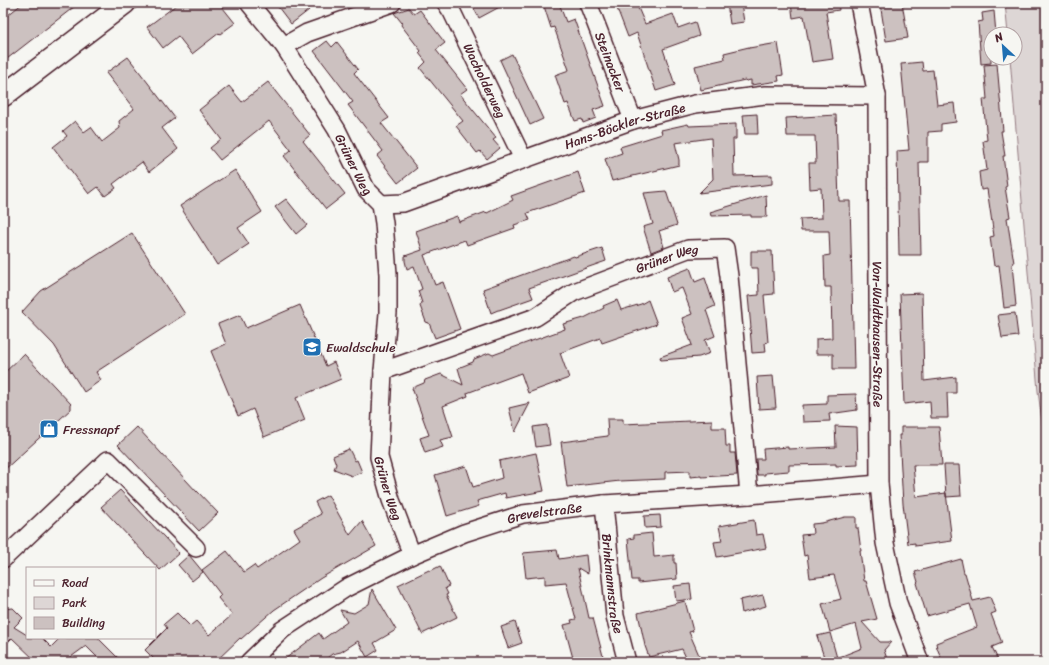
<svg xmlns="http://www.w3.org/2000/svg" width="1049" height="665" font-family="Sriracha,sans-serif">
  <style>
    .green { fill: #ddd6d5; stroke: #947a80 }
    .building { fill: #ccc1c0; stroke: #4a1f2b }
    .lines { fill: none; stroke-linecap: round; stroke-linejoin: round }
    .minor-casing { stroke: #4a1f2b; stroke-width: 20 }
    .tertiary-casing { stroke: #4a1f2b; stroke-width: 24 }
    .minor { stroke: #f6f6f2; stroke-width: 17 }
    .tertiary { stroke: #f6f6f2; stroke-width: 21 }
    .labels { text-anchor: middle; dominant-baseline: central; stroke-width: 4; stroke-linejoin: round; paint-order: stroke }
    .street-label { font-size: 13px; fill: #4a1f2b; stroke: #f6f6f2 }
    .poi-label { font-size: 13px; fill: #4a1f2b; stroke: #f6f6f2; text-anchor: start }
  </style>
  <rect width="100%" height="100%" fill="#f6f6f2"/>
  <filter id="ink" filterUnits="userSpaceOnUse"><feTurbulence type="fractalNoise" baseFrequency=".025" numOctaves="2"/><feDisplacementMap in="SourceGraphic" scale="8" xChannelSelector="R" yChannelSelector="G"/><feConvolveMatrix kernelMatrix="1 2 1 2 8 2 1 2 1" color-interpolation-filters="sRGB"/></filter>
  <g filter="url(#ink)">
    <path class="green" d="M1005,3H1046V453L1038,391L1010,58H1015V34H1008Z"/>
    <path class="building" d="M23,3H79L3,62V19Z
      M179,3H219L235,23L220,34L219,33L192,54L178,36L163,48L147,27Z
      M275,3H303L309,10L291,24Z
      M471,3H507L479,18Z
      M543,3H559L566,22L574,19L605,106L593,110L596,118L583,123L582,119L575,121L568,103L565,104L555,75L569,70L554,27L551,28Z
      M615,3H636L645,24L673,14L678,28L695,22L699,36L663,49L675,85L656,91L637,33L628,37Z
      M727,3H741L744,22L730,24Z
      M791,3H838L839,10L826,12L833,59L812,62L804,16L793,18Z
      M880,3H902L908,38L886,41Z
      M409,8L414,14L420,10L445,43L436,50L467,89L460,94L496,138L493,140L500,148L487,159L480,151L477,153L456,126L463,121L420,68L426,62L419,53L421,51L401,25L402,23L394,13Z
      M994,11L996,34H991V63L981,64L978,22L983,21L982,13Z
      M327,41L332,47L337,42L358,69L354,73L389,118L381,123L417,168L398,183L377,156L383,151L348,105L353,102L314,51Z
      M778,43L783,75L778,76L779,81L751,85V80L746,81L745,80L701,90L695,66L725,59L724,53L749,47V48Z
      M512,54L543,119L530,125L500,60Z
      M128,57L175,118L162,128L178,149L149,172L142,162L113,184L116,188L105,196L98,187L89,194L53,147L67,136L63,131L75,121L84,132L91,127L102,142L120,128L119,121L134,109L106,73Z
      M922,62L923,71L933,70L937,105L954,103L956,122L941,124V131L928,132V162H919L921,255H899L897,151L909,150L901,64Z
      M997,64L1003,131H1001L1005,156H1003L1007,186L1005,187L1010,217L1007,218L1014,263L1012,264L1016,306L1004,308L999,265L994,266L990,237L994,236L987,189L981,190L979,172L987,170L983,141L987,140L983,99H987L984,65Z
      M268,82L310,135L303,141L345,194L326,209L284,156L291,150L269,121L220,160L210,148L221,139L199,110L229,86L242,102Z
      M757,114L758,134H745L743,115Z
      M836,115L839,201H850L854,369H833V354H816V339L832,338L831,287H825L824,256L830,255L829,231H801L800,219L822,218L821,188L810,189L809,163H816L815,136H787L786,118Z
      M688,124L689,126L736,124V139H733L734,176L772,175V184L699,193L713,179L711,138L675,143L679,160V165L612,181L605,159L622,153L620,147L662,134L661,130Z
      M235,170L262,212L238,228L249,244L217,265L180,206Z
      M578,172L585,193L527,213L530,220L514,225L515,228L467,245L465,240L424,255L435,285L443,282L460,329L435,338L429,323L426,322L420,306L422,303L418,291L422,289L414,266L407,269L405,261V256L422,250L416,231L457,216L459,222L486,212L487,213L513,200L511,196Z
      M666,191L677,225L659,231L664,247L651,252L643,227L653,224L644,193Z
      M766,195L767,217H751V215L711,216L710,212Z
      M286,199L307,225L296,234L275,207Z
      M132,233L185,314L96,372L101,380L84,392L54,345L22,312L41,291Z
      M602,248L606,261L529,288L533,298L499,310H498L491,313L483,289L574,256L575,257Z
      M751,251H772L774,294L764,295L768,342L765,343L766,352L752,353L750,328H751L748,296L759,295L758,268H751Z
      M690,268L695,282L705,278L712,299L715,306L706,310L715,336L705,340L710,353L699,357L661,360L660,357L692,345L682,318L692,314L682,288L672,292L667,277Z
      M922,293L924,381L956,377V393H947L948,418H931L930,401L904,404L900,294Z
      M617,300L621,310L641,304L648,300L657,324L602,343L600,338L560,353L569,378L528,393L521,373L467,393L468,396L443,406L453,437L440,440L443,447L425,453L420,438L429,435L412,388L424,383L425,380L441,374L463,385L458,368L473,362L474,359L489,353L493,355L565,329L563,324L584,318L604,308L603,306Z
      M300,305L326,366L334,362L341,379L296,398L305,420L264,437L253,409L238,416L211,351L226,344L218,324L240,315L246,328Z
      M1015,313L1018,336L1002,338L998,315Z
      M24,354L71,404V409L3,471V374Z
      M773,376L776,408L759,409L757,377Z
      M856,394L857,410L829,414L830,421L803,422L802,405L827,404V395Z
      M530,403L515,432L509,408Z
      M607,419H623V424L712,420V428H725L726,446H730V453H735L737,475L701,477V476L690,477V471L665,472V479L620,481L567,487L561,442L608,436Z
      M547,425L550,445L536,447L533,427Z
      M835,426L857,427L858,465L836,466V464L789,465V471L765,473V475H757L756,459H764L763,449L788,447V449L836,447Z
      M137,427L197,492V491L218,513L199,531L118,445Z
      M901,427H939L942,465H913L916,497L946,493L952,541L915,546V543L908,544L903,504L899,435H901Z
      M349,449L355,461L357,460L362,472L352,476L334,469L336,464L333,456Z
      M536,453L544,491L506,498L505,493L477,501L479,506L447,516L435,475L466,466L473,487L502,478L499,461Z
      M944,465H959L961,496L946,497Z
      M120,490L179,553L160,570L101,507Z
      M328,495L350,535L362,521L376,546L321,578L274,610L241,639L240,638L215,662H157L145,650L167,628L164,624L177,613L190,626L196,621L209,635L232,615L218,598L221,595L202,570L227,551L244,572L254,565L257,569L300,539L294,529L321,514L315,502Z
      M660,515L661,527L645,528L644,516Z
      M845,517H856V528H858L861,551H860L864,581H866L877,619L862,622L880,642H891L884,650L888,662H825L823,654L817,636L830,633L837,658L862,648L856,624L830,632L822,604L841,599L834,575L810,578L807,555L804,556L801,535L813,534L812,524L822,523Z
      M754,520L756,535L763,534L766,548L717,557L714,542L722,541L719,526Z
      M652,533L654,557L674,555V563H676L677,579L638,583V580H632L628,539L634,538V535Z
      M557,550L559,559L586,555L588,574L578,568L589,618H593L603,656L595,658L596,662H574L564,625L572,623L571,620L576,619L566,582L545,584V576L526,578L523,553Z
      M189,555L203,572L192,581L178,565Z
      M961,559L964,573H965L973,601L990,597L996,612L991,614L1002,643L992,647L999,662H943L937,648L936,643L977,627L970,604L927,616L917,583L918,582L915,572Z
      M440,566L449,586L445,588L448,594L446,595L457,617L422,634L398,585L429,570L430,571Z
      M690,584L692,599L676,601L674,586Z
      M372,589L396,630L374,643L378,650L367,657L358,641L341,652L332,654L322,662H281L319,633L323,639L347,622L340,610L354,613L369,604Z
      M763,595L766,606L742,613L740,600Z
      M685,601L693,631L689,632L702,662H688L682,649L649,657L645,646L638,613Z
      M13,608L23,618L14,627L27,635V638H42L51,647L60,638H98L122,662H102L86,646L64,662H37L12,638L3,647V609Z
      M515,622L522,643L508,648L501,627Z"/>
    <g class="lines">
      <g class="minor-casing">
        <g id="minor">
          <path id="s1" d="M249,3L284,46L337,130L366,189L381,204L384,223L388,274V313L383,371L379,457L391,500L412,555"/>
          <path id="s2" d="M446,3L452,12L523,159"/>
          <path id="s3" d="M588,3L633,120"/>
          <path id="s4" d="M859,3L877,96L879,484L885,543L898,603L920,662"/>
          <path d="M284,46L307,33L392,3"/>
          <path id="s5" d="M381,204L403,203L633,120L695,104L765,95L877,96"/>
          <path id="s6" d="M383,371L536,317L574,292L688,249L725,248L729,276L749,495"/>
          <path id="s7" d="M604,504L615,616L627,662"/>
          <path d="M3,559L108,460L196,548"/>
          <path id="s8" d="M249,662L282,630L346,588L412,555L464,533L523,514L604,504L749,495L879,484"/>
        </g>
      </g>
      <g class="tertiary-casing">
        <path id="tertiary" d="M3,96L125,3"/>
      </g>
      <use href="#minor" class="minor"/>
      <use href="#tertiary" class="tertiary"/>
    </g>
  </g>
  <defs>
    <g id="school-square" transform="scale(1)"><rect x="-9" y="-9" width="18" height="18" rx="4" fill="#1f6fb2" stroke="#f6f6f2"/><path d="M0-5L7-2L0 1L-7-2ZM-4 1L0 2.5L4 1V4Q0 6-4 4Z" fill="#fff"/></g>
    <g id="shop-square" transform="scale(1)"><rect x="-9" y="-9" width="18" height="18" rx="4" fill="#1f6fb2" stroke="#f6f6f2"/><path d="M-5-2.5h2.3a2.7 3.5 0 0 1 5.4 0H5L5.5 6h-11ZM-1.5-2.5h3a1.5 2.3 0 0 0-3 0Z" fill="#fff"/></g>
  </defs>
  <g fill-rule="evenodd">
    <use href="#school-square" x="312" y="347"/>
    <use href="#shop-square" x="49" y="429"/>
  </g>
  <g class="labels">
    <g class="street-label">
      <text stroke="none"><textPath href="#s3" startOffset="63">Steinacker</textPath></text>
      <text stroke="none"><textPath href="#s2" startOffset="87">Wacholderweg</textPath></text>
      <text stroke="none"><textPath href="#s5" startOffset="257">Hans-Böckler-Straße</textPath></text>
      <text stroke="none"><textPath href="#s1" startOffset="193">Grüner Weg</textPath></text>
      <text stroke="none"><textPath href="#s6" startOffset="307">Grüner Weg</textPath></text>
      <text stroke="none"><textPath href="#s4" startOffset="333">Von-Waldthausen-Straße</textPath></text>
      <text stroke="none"><textPath href="#s1" startOffset="528">Grüner Weg</textPath></text>
      <text stroke="none"><textPath href="#s8" startOffset="336">Grevelstraße</textPath></text>
      <text stroke="none"><textPath href="#s7" startOffset="80">Brinkmannstraße</textPath></text>
    </g>
    <g class="poi-label">
      <text x="326" y="347">Ewaldschule</text>
      <text x="63" y="429">Fressnapf</text>
    </g>
  </g>
  <rect width="1049" height="665" fill="none" stroke="#f6f6f2" stroke-width="16"/>
  <rect x="8" y="8" width="1033" height="649" fill="none" stroke="#4a1f2b" stroke-width="1.5" filter="url(#ink)"/>
  <rect x="26" y="567" width="130" height="72" fill="#f6f6f2" stroke="#b1a0a2"/>
  <rect x="34" y="580" width="20" height="6" fill="#f6f6f2" stroke="#b1a0a2"/>
  <text x="62" y="587" font-size="12" fill="#4a1f2b">Road</text>
  <rect x="34" y="597" width="20" height="12" fill="#ddd6d5" stroke="#b1a0a2"/>
  <text x="62" y="607" font-size="12" fill="#4a1f2b">Park</text>
  <rect x="34" y="617" width="20" height="12" fill="#ccc1c0" stroke="#b1a0a2"/>
  <text x="62" y="627" font-size="12" fill="#4a1f2b">Building</text>
  <g transform="translate(1003 46) rotate(334)"><circle r="19" fill="#f6f6f2" stroke="#b1a0a2"/>
  <path d="M0-3L7 15L0 10L-7 15Z" fill="#1f6fb2"/>
  <text y="-6" font-size="11" font-weight="bold" text-anchor="middle" fill="#4a1f2b">N</text>
  </g>
</svg>
